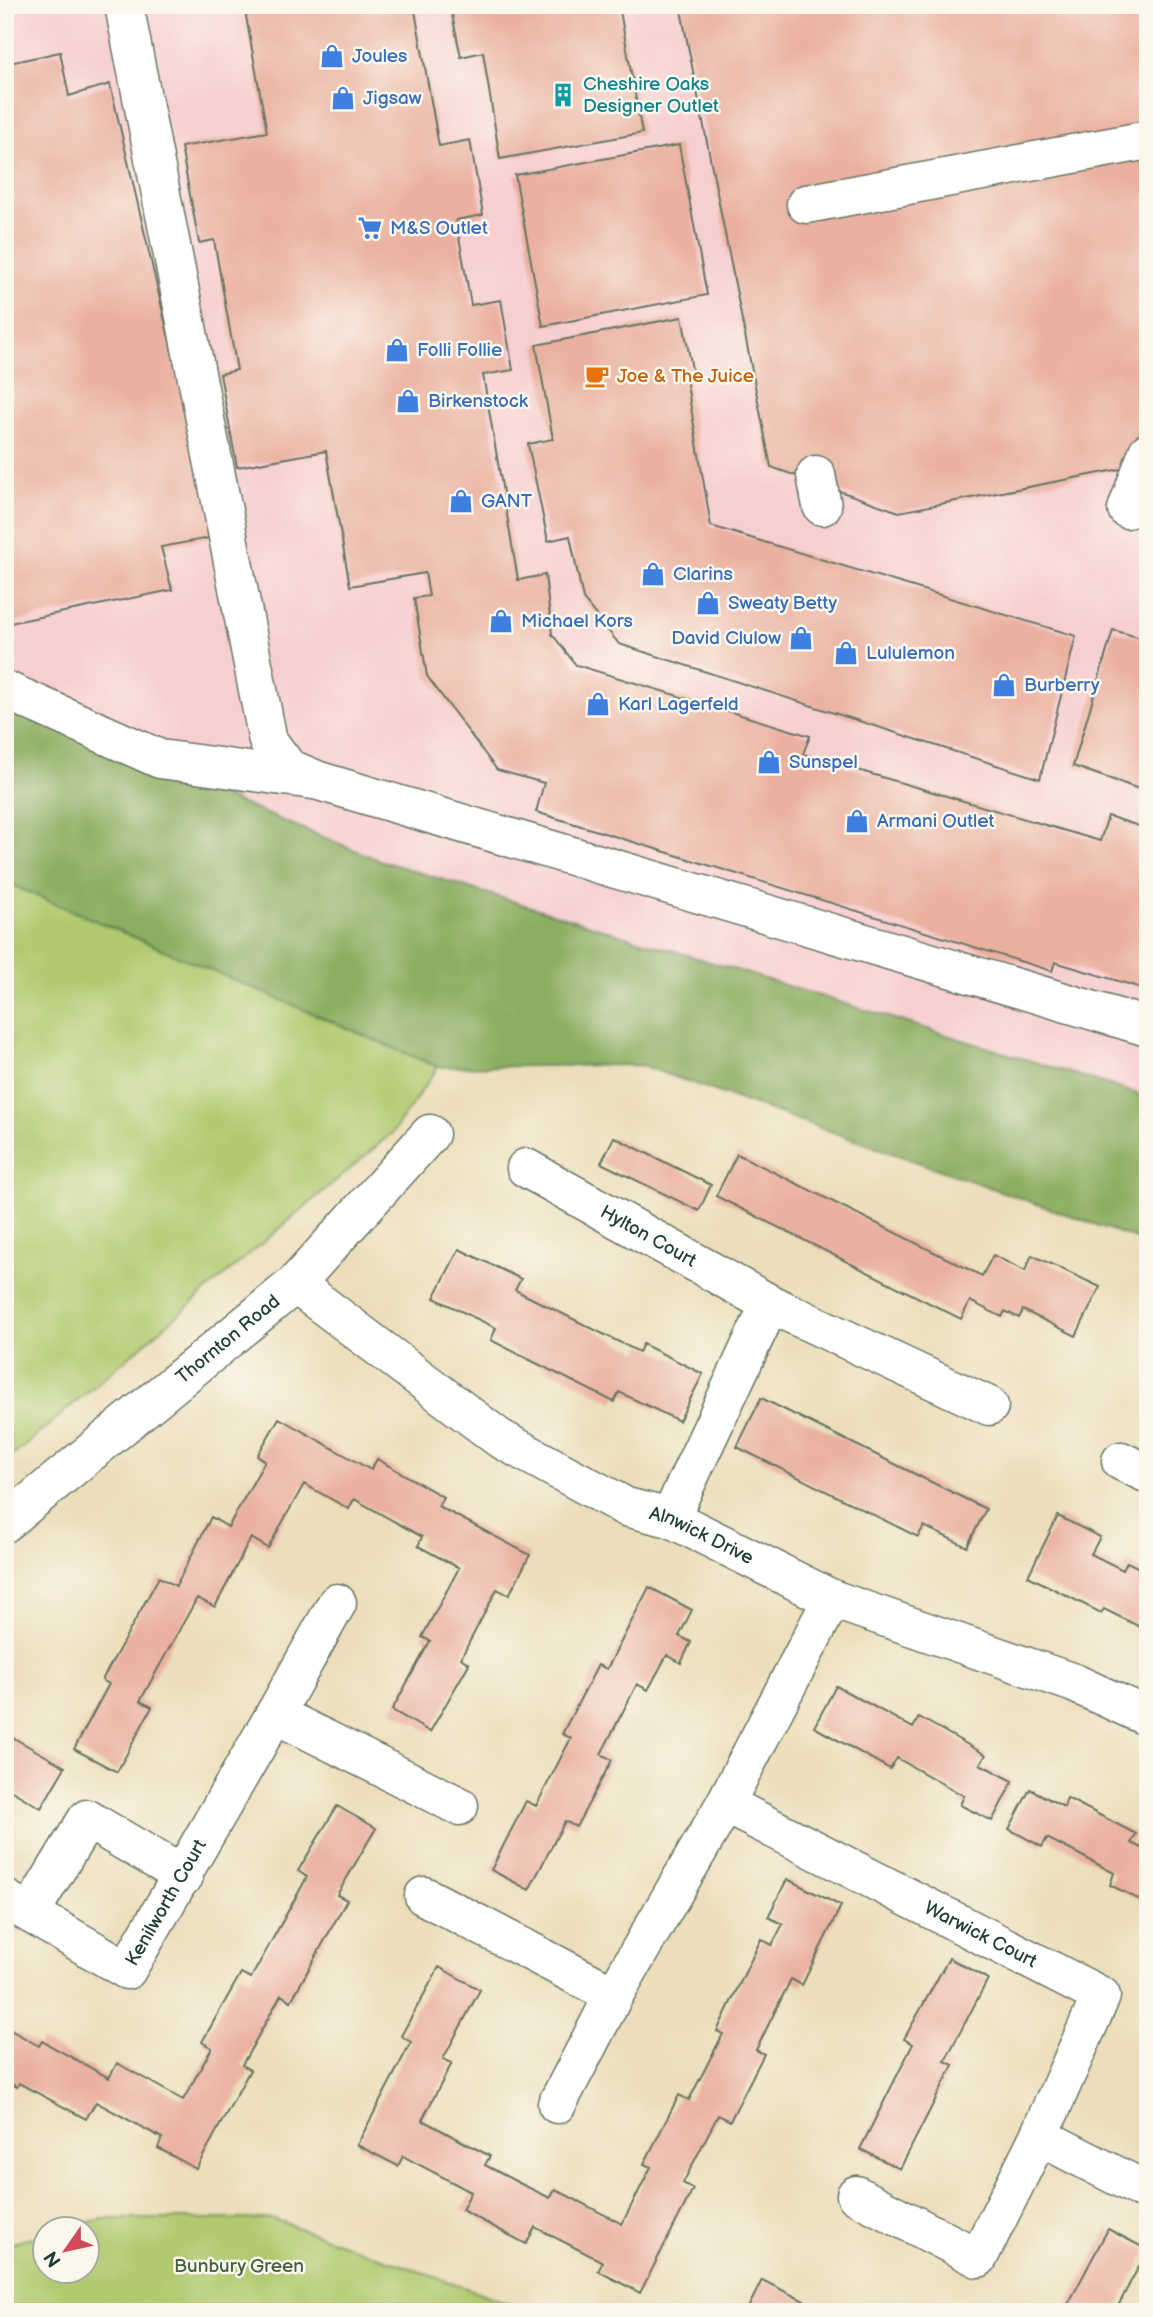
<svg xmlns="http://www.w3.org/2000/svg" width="1153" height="2317" font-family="'Balsamiq Sans',sans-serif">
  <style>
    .built { fill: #f7cfd0 }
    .green { fill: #b1ca70; stroke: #688452; stroke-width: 2 }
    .forest { fill: #8cae62; stroke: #56764b; stroke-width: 2 }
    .building { fill: #eab1a0 }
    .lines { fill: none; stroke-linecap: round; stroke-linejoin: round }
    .minor-casing { stroke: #677563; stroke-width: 41 }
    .minor { stroke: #fff; stroke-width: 38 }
    .labels { text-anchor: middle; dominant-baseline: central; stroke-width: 5; stroke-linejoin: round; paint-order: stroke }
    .shop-label { font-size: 19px; fill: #366cbe; stroke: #fbf7ec; text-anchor: start }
    .culture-label { font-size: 19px; fill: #0d838f; stroke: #fbf7ec; text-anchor: start }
    .food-label { font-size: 19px; fill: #c56008; stroke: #fbf7ec; text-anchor: start }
    .street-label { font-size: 19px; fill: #1f3d34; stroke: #fbf7ec }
    .park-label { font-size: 19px; fill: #446043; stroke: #fbf7ec }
  </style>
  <rect width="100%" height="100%" fill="#fbf7ec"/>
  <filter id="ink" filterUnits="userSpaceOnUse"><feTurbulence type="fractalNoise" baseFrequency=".0143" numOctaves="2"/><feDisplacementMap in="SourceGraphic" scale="14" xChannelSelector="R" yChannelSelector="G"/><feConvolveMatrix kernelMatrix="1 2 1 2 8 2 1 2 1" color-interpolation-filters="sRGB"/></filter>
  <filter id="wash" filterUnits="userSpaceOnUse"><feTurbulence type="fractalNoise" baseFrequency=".00686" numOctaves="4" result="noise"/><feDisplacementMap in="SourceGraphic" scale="28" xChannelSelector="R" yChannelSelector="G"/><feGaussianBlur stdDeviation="1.57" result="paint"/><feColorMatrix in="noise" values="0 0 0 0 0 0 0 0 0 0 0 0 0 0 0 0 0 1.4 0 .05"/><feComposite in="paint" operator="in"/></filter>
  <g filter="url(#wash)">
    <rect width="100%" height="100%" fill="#ecdeba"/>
    <path class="built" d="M5,5H1148V1230L5,732Z"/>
    <path class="green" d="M5,882L438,1067L393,1132L5,1462Z
      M103,2219H274L533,2312H5V2245L45,2234L46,2272H88V2230L61,2229Z"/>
    <path class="forest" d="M5,707L379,860L1148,1097V1243L641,1065L438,1067L5,882Z"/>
    <g id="blocks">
      <path class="building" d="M244,5H414L439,146L470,140L483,215L456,220L471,305L501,300L513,370L483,375L518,580L545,575L552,634L576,665L810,736L803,754L1100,841L1108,816L1148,829V990L1055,962L1052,971L536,812L544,783L497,770L427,676L414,598L429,596L425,573L350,586L326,451L237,467L220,374L237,370L214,240L199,243L181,147L267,132Z
        M450,5H619L642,133L500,159L483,52L461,57Z
        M680,5H1148V473L1131,467L899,512L771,467Z
        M60,52L69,96L110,84L215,537L161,547L172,590L5,624V64Z
        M679,145L707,295L543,326L515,175Z
        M682,317L694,379L686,378L711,526L1076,636L1040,779L619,644L583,599L570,536L548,541L528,444L553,439L536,345Z
        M1113,630L1148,640V792L1073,766Z
        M614,1137L711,1185L699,1211L601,1163Z
        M737,1154L982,1276L993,1255L1025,1271L1032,1255L1100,1287L1076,1336L1023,1310L1019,1318L1005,1311L1002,1317L970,1301L961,1319L716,1196Z
        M459,1249L521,1279L515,1290L639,1352L643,1344L703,1374L679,1421L619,1392L614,1402L522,1356L491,1340L496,1328L434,1298Z
        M761,1398L986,1509L967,1547L924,1526L918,1537L737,1447Z
        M279,1418L371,1470L377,1459L443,1497L438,1506L530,1555L509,1595L497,1589L461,1658L469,1664L430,1732L392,1710L430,1641L422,1637L459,1568L418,1546L422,1537L354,1499L349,1509L304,1484L268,1548L251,1538L215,1607L197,1598L140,1701L152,1707L117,1772L74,1749L109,1684L102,1680L159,1577L176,1586L211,1517L228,1527L265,1461L257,1456Z
        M1058,1516L1100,1537L1091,1554L1123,1570L1127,1562L1148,1572V1631L1104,1609L1101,1613L1028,1576Z
        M649,1587L692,1610L679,1636L691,1642L681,1663L667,1655L648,1690L637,1684L601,1754L612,1760L576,1827L565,1821L529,1890L491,1870L526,1801L536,1806L571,1738L562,1734L598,1665L607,1669Z
        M836,1686L913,1728L919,1717L986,1755L980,1764L1013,1781L992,1821L960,1805L964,1796L897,1758L890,1769L814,1727Z
        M5,1733L65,1767L41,1808L5,1787Z
        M1030,1789L1064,1807L1067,1798L1136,1834L1131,1843L1148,1851V1904L1110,1885L1114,1873L1082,1856L1047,1838L1042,1847L1009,1829Z
        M337,1806L376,1828L337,1895L347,1900L291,2001L281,1995L242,2065L250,2070L196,2169L158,2148L162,2138L96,2102L86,2119L19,2083L17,2087L5,2081V2027L39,2046L42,2041L109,2078L117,2063L183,2100L212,2048L202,2042L241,1973L251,1978L307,1877L298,1871Z
        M787,1879L841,1906L802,1985L791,1979L756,2050L764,2054L730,2121L718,2115L683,2183L693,2189L640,2293L598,2271L603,2262L535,2227L526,2244L462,2210L471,2192L403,2156L398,2166L357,2145L411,2042L401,2036L439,1967L480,1990L443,2059L452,2063L422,2120L490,2156L485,2165L517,2182L550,2198L555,2189L622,2224L651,2167L644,2164L679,2095L689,2100L723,2034L717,2031L761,1939L772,1945L783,1924L768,1917Z
        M949,1958L988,1979L945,2061L953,2065L900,2169L860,2149L913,2044L904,2039Z
        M1108,2229L1148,2250L1130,2283L1115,2312H1064Z
        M762,2280L806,2302L823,2312H746Z"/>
    </g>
  </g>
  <g filter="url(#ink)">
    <use href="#blocks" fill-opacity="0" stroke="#677563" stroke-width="2"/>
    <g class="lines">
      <g class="minor-casing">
        <g id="minor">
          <path d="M124,5L268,741L288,768L319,781L1148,1027"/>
          <path d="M806,204L1148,140"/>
          <path d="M816,475L822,506"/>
          <path d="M1127,509L1148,452"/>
          <path d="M5,690L160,759L313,780"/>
          <path id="s1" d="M526,1168L770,1304"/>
          <path id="s2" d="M295,1284L499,1438L626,1507L670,1518L832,1599L1074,1683L1148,1717"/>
          <path d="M1121,1461L1148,1474"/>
          <path d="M670,1518L770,1304L989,1406"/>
          <path id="s3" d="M5,1523L295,1284L430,1134"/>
          <path d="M275,1714L337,1603"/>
          <path id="s4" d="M725,1804L1101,1996L1039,2136L1148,2192"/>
          <path d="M424,1896L614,1995"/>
          <path id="s5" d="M5,1899L127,1970L275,1714L459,1806"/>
          <path d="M30,1913L87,1819L184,1876"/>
          <path d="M557,2104L614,1995L725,1804L832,1599"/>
          <path d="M856,2195L978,2258L1039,2136"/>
        </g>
      </g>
      <use href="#minor" class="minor"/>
    </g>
  </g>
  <defs>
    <g id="shop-bare" transform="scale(1.89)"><path d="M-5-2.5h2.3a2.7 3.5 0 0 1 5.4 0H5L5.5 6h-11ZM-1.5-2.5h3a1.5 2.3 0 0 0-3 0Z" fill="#3f7fe0" stroke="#fbf7ec" stroke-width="2.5" paint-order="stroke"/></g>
    <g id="building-bare" transform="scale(1.89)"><path d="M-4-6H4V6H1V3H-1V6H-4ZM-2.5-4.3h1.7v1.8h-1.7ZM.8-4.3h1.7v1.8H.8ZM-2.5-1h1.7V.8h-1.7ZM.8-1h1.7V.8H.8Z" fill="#0f9aa8" stroke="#fbf7ec" stroke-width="2.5" paint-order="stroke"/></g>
    <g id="supermarket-bare" transform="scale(1.89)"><path d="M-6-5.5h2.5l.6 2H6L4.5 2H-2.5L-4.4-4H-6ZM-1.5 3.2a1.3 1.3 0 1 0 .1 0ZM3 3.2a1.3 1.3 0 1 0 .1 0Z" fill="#3f7fe0" stroke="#fbf7ec" stroke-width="2.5" paint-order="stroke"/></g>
    <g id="cafe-bare" transform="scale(1.89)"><path d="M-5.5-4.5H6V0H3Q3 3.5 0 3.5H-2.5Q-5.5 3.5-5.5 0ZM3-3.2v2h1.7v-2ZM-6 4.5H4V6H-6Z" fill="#e8710a" stroke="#fbf7ec" stroke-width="2.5" paint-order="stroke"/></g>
  </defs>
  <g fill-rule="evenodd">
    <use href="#shop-bare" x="332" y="56"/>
    <use href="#building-bare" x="563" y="95"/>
    <use href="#shop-bare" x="343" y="98"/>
    <use href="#supermarket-bare" x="370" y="228"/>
    <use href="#shop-bare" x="397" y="350"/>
    <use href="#cafe-bare" x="597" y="376"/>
    <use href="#shop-bare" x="408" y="401"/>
    <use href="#shop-bare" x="461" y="501"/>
    <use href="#shop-bare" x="653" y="574"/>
    <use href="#shop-bare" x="708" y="603"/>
    <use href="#shop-bare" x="501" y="621"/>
    <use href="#shop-bare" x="801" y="638"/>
    <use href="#shop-bare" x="846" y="653"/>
    <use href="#shop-bare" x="1004" y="685"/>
    <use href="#shop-bare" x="598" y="704"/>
    <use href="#shop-bare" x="769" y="762"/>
    <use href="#shop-bare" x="857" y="821"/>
  </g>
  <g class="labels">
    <g class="shop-label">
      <text x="352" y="56">Joules</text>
      <text x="363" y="98">Jigsaw</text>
      <text x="390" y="228">M&amp;S Outlet</text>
      <text x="417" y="350">Folli Follie</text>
      <text x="428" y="401">Birkenstock</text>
      <text x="481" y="501">GANT</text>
      <text x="673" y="574">Clarins</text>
      <text x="728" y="603">Sweaty Betty</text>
      <text x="521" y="621">Michael Kors</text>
      <text x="781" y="638" text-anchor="end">David Clulow</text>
      <text x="866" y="653">Lululemon</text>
      <text x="1024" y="685">Burberry</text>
      <text x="618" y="704">Karl Lagerfeld</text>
      <text x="789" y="762">Sunspel</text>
      <text x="877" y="821">Armani Outlet</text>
    </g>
    <g class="culture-label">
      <text x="583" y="84">Cheshire Oaks<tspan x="583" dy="22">Designer Outlet</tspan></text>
    </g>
    <g class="food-label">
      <text x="617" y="376">Joe &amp; The Juice</text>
    </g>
    <g class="street-label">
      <text stroke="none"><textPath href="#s1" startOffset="140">Hylton Court</textPath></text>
      <text stroke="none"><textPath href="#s3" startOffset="289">Thornton Road</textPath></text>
      <text stroke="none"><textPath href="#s2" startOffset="481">Alnwick Drive</textPath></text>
      <text stroke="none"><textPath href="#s5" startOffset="219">Kenilworth Court</textPath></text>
      <text stroke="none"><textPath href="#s4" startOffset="287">Warwick Court</textPath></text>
    </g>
    <g class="park-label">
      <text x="239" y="2266">Bunbury Green</text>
    </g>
  </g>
  <rect width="1153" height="2317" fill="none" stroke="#fbf7ec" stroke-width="28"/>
  <g transform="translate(66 2250) rotate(236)"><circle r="33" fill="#fbf7ec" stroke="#a3ada2" stroke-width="2"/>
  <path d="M0-5L12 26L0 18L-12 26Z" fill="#d1495b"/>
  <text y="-10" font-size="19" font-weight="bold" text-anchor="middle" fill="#1f3d34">N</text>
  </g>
</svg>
